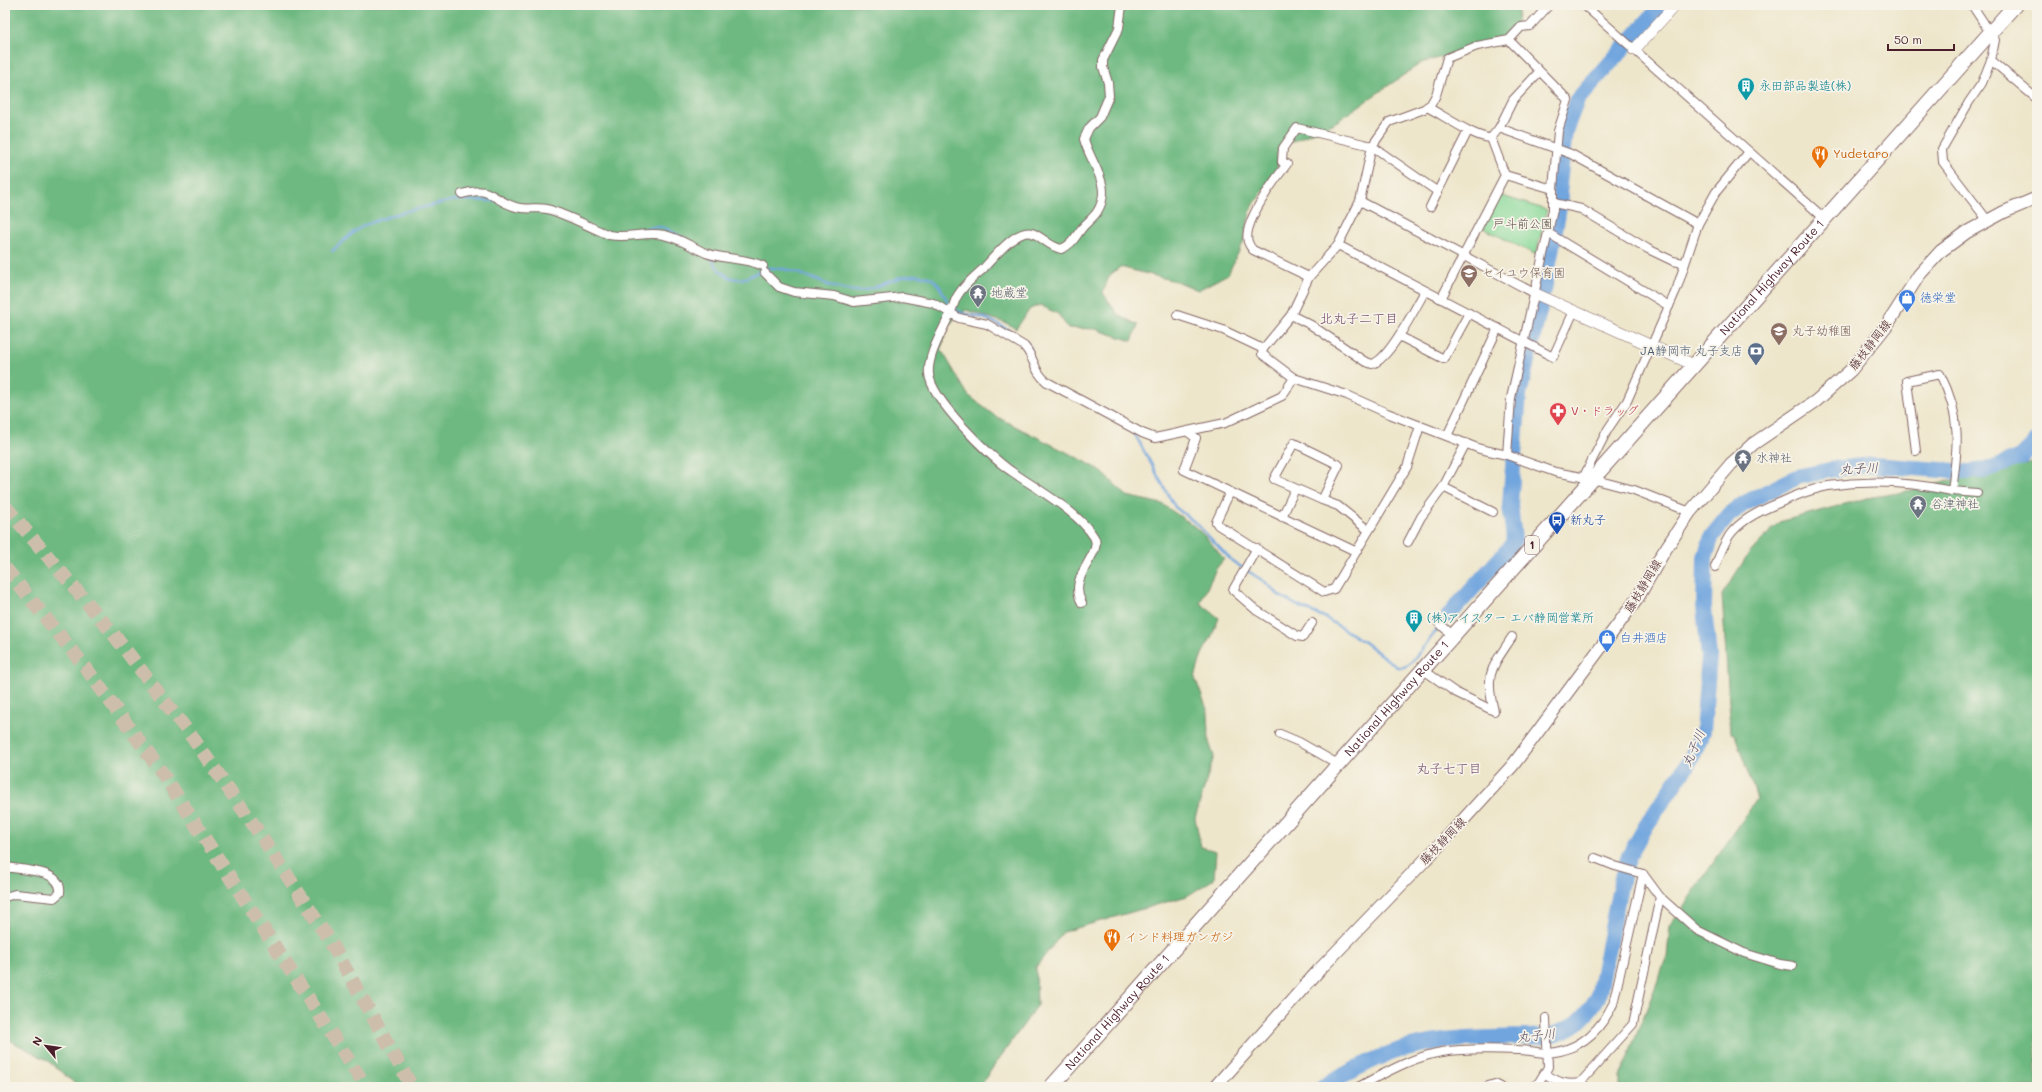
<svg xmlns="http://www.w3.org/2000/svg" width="2042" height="1092" viewBox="0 0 2042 1092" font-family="Mali,'Klee One',sans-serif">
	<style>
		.green { fill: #88d999; stroke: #697c62 }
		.forest { fill: #6eb981; stroke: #5c6c56 }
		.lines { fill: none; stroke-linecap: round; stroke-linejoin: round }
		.stream { stroke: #71a5de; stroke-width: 2.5 }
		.river { stroke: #71a5de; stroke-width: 16 }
		.trunk-tunnel { stroke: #cdbeab; stroke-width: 14; stroke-dasharray: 14 7; stroke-linecap: butt }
		.minor-casing { stroke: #836563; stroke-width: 10 }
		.tertiary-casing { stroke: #836563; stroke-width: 12 }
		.secondary-casing { stroke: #836563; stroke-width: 14 }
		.trunk-casing { stroke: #836563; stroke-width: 16 }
		.minor { stroke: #fff; stroke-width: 8 }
		.tertiary { stroke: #fff; stroke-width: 11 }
		.secondary { stroke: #fff; stroke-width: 12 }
		.trunk { stroke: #fff; stroke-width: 14 }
		.labels { text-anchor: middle; stroke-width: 3.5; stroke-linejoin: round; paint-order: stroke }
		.shield { fill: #f7f3e8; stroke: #7e5f64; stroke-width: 1 }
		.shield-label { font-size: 11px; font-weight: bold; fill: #4a1f2b }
		.culture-label { font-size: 12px; fill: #0d838f; stroke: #f7f3e8; text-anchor: start }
		.food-label { font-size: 12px; fill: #c56008; stroke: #f7f3e8; text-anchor: start }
		.park-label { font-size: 12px; fill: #5a4e46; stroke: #f7f3e8 }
		.education-label { font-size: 12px; fill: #785e54; stroke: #f7f3e8; text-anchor: start }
		.street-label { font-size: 12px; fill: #4a1f2b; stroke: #f7f3e8 }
		.worship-label { font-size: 12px; fill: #5b616d; stroke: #f7f3e8; text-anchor: start }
		.shop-label { font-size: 12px; fill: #366cbe; stroke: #f7f3e8; text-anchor: start }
		.service-label { font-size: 12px; fill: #4e5e75; stroke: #f7f3e8; text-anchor: end }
		.health-label { font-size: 12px; fill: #be3a42; stroke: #f7f3e8; text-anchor: start }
		.transit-label { font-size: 12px; fill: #164399; stroke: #f7f3e8; text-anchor: start }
		.neighbourhood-label { font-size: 13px; fill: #744d6e; stroke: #f7f3e8 }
		.water-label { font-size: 13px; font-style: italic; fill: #584e6a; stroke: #f7f3e8 }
	</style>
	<rect width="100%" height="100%" fill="#f7f3e8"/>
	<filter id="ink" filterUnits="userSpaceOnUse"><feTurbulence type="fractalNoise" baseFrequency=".025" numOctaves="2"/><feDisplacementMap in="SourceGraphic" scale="8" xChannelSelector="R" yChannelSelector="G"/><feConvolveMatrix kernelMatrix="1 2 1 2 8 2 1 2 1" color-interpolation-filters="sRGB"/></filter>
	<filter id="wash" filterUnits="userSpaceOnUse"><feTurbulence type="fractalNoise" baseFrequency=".012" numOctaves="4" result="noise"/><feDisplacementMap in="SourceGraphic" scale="16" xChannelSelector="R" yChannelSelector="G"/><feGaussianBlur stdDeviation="0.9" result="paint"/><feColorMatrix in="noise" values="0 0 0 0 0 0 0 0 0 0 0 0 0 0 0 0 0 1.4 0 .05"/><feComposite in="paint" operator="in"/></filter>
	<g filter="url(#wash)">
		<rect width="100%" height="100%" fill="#eee6cb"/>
		<polygon class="green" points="1499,195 1547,210 1536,255 1483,228"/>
		<g class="forest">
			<path d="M5 5H1519L1516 29 1507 35 1490 43 1421 63 1336 122 1278 148 1277 169 1251 209 1243 243 1228 274 1198 290 1179 282 1120 267 1109 276 1103 293 1118 315 1138 325 1132 341 1095 329 1068 328 1058 314 1040 305 1030 309 1016 329 1006 323 966 310C948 320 947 331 941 349L968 395 995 416 1086 462 1103 473 1127 496 1162 504 1194 526 1206 537 1224 559 1216 569 1200 603 1219 618 1211 638 1202 654 1195 678 1208 712 1209 742 1214 756 1195 818 1201 847 1216 851 1214 879 1187 896 1063 932 1036 967 1037 1006 979 1087H79L47 1060 5 1038Z"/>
			<polygon points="2037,461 2037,1087 1620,1087 1620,1077 1667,957 1670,926 1757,799 1735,735 1731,733 1722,595 1747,556 1779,522 1867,498 1898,493"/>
		</g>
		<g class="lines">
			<g class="stream">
				<path d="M640 231C661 222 667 229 685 239"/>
				<polyline points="332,251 355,231 367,224 399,213 455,200 496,201"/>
				<path d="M711 258C717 267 721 275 732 278 748 283 757 268 772 268 801 268 825 289 854 291 876 292 895 274 918 275 947 277 938 300 958 311 965 316 976 315 984 318 995 322 1027 339 1031 349"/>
				<polyline points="1133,431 1175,507 1197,524 1232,561 1265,582 1280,596 1300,607 1324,617 1364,642 1397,667 1404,667 1410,664 1449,615"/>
			</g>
			<g class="river">
				<polyline points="1544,290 1561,197 1559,184 1565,131 1577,100 1662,5"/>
				<polyline points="1449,615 1511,546 1514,540 1510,504 1519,395 1541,303"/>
				<path d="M1322 1087C1350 1072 1380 1054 1411 1047 1455 1036 1502 1039 1548 1036 1574 1029 1584 1020 1598 997L1622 877 1629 856 1646 826 1691 759 1703 731 1709 657 1704 607 1705 557 1712 536 1729 515 1745 503 1797 477 1834 469 1872 465 1969 472 1986 470 2021 457 2037 441"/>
			</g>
		</g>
	</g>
	<g filter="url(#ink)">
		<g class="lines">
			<g class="trunk-tunnel">
				<polyline points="5,506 111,631 195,741 260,834 330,941 412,1087"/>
				<polyline points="5,568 83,664 163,774 366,1087"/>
			</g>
			<g class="minor-casing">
				<g id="minor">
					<polyline points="1549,5 1530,26 1521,27 1509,40 1477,46 1447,58 1436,95 1431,104 1424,109 1389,122 1372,146 1360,201 1338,245 1309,277 1291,315 1263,349 1262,354 1294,378 1347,395 1387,413 1480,449 1507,455 1555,472 1592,479 1634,490 1690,512"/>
					<polyline points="1584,5 1824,218"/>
					<polyline points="1972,5 1995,40 1991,60 1982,83 1969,102 1942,149 1943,162 1988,221"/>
					<polyline points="1991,60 2037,99"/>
					<path d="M1427 107C1443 115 1475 138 1491 138L1499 128 1513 100 1539 72"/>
					<polyline points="1499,128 1571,154 1698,224"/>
					<polyline points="1505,175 1553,189"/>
					<path d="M462 194C492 185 491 200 516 207 526 210 537 207 547 209 568 215 589 227 609 235 628 239 646 231 664 235 679 238 692 247 706 253 724 260 745 257 763 266"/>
					<polyline points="1360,201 1536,294"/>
					<polyline points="1554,203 1581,209 1648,249 1673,261 1684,263"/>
					<polyline points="1430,207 1468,131"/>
					<polyline points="1548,233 1669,306"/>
					<polyline points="1338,245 1553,357 1574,311"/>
					<path d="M765 273 779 287 794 292 834 296 854 302 902 297 933 303 959 318 987 324 1024 346C1035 358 1033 371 1047 382L1142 433 1155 438 1225 423 1282 396 1294 378"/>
					<path d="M1309 277 1253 250C1251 248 1249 245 1248 242 1242 223 1276 178 1287 164L1282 162 1283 148 1297 128 1372 146 1438 192"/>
					<polyline points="1441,299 1505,175 1491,138"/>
					<polyline points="1177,315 1223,330 1263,349"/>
					<path d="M1291 315 1311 325 1364 361 1372 364C1389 360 1416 307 1425 291"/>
					<polyline points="1399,336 1444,359 1469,313"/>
					<polyline points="1188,432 1196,438 1195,441 1184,470 1355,551"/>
					<polyline points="1447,436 1498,328"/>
					<polygon points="1294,443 1339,465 1322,500 1274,479"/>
					<path d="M1916 451 1907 381 1940 374C1962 417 1958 445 1952 491L1977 493"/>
					<polyline points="1507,455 1511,398 1553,210 1553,189 1558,131 1568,100 1509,40"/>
					<polyline points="1583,478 1608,429 1627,401 1677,288 1698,224 1716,192 1748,153"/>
					<polyline points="1443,487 1493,512"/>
					<polyline points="1230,492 1216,522 1218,525 1324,592 1334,589 1407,467 1420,426"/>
					<polyline points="1322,500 1338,506 1368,530"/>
					<polyline points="1282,517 1295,489"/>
					<polyline points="1408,542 1421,517 1442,489 1466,443"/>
					<polyline points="1257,548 1233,590 1256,610 1297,636 1303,637 1312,623"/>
					<path d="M1715 567C1719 556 1723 546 1729 536 1740 520 1761 510 1779 503 1794 496 1811 489 1828 486 1869 480 1911 482 1952 491"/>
					<path d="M1082 603C1066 576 1104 554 1094 537 1079 512 1035 488 1011 471 990 457 931 399 929 374 927 356 943 330 950 314 953 308 954 301 958 295 964 285 974 277 983 269 993 258 1017 228 1032 233 1043 237 1048 246 1061 249 1072 245 1075 237 1082 228 1087 222 1093 218 1097 212 1114 186 1090 163 1084 139L1089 128 1100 117 1109 96 1108 83 1103 67V60L1119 28 1122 5"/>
					<polyline points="1437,621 1452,635"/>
					<path d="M1422 669 1455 692 1494 711C1484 673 1492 668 1512 637"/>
					<polyline points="1280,734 1299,742 1338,764"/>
					<polyline points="1595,858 1615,866 1643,874 1660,897 1697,930 1744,953 1780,964 1793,966"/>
					<path d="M5 867C21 870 63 869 60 893L54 898 15 894 5 897"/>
					<path d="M1545 1074C1557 1081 1566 1086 1580 1083L1633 1024 1660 897"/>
					<path d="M1358 1087C1385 1073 1412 1057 1442 1052 1465 1048 1495 1049 1518 1050 1528 1050 1539 1053 1549 1053 1580 1050 1600 1031 1613 1004L1643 874"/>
					<polyline points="1485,1087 1495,1084 1501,1087"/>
					<polyline points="1533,1087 1539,1082 1548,1067 1546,1018"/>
				</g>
			</g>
			<g class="tertiary-casing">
				<g id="tertiary">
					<polyline points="1634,50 1675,5"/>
					<polyline points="1536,294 1694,365"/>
				</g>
			</g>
			<g class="secondary-casing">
				<polyline id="secondary" points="1215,1087 1320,969 1454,830 1513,765 1637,599 1663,553 1690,512 1731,464 1753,444 1816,401 1851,370 1887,325 1919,275 1941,251 1967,232 2004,212 2037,198"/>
			</g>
			<g class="trunk-casing">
				<g id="trunk">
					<path id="s1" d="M1051 1087 2015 5"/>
				</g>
			</g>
			<use href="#minor" class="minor"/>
			<use href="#tertiary" class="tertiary"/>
			<use href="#secondary" class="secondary"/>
			<use href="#trunk" class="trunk"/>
		</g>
	</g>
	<defs>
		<g id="building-pin" transform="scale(0.9)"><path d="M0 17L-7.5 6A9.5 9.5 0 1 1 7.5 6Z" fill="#0f9aa8" stroke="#f7f3e8"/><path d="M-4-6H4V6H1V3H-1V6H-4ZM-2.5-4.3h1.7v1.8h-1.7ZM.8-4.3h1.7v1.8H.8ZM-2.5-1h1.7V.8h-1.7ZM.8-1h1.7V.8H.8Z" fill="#fff"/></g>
		<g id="restaurant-pin" transform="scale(0.9)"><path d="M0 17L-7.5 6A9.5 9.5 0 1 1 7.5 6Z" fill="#e8710a" stroke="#f7f3e8"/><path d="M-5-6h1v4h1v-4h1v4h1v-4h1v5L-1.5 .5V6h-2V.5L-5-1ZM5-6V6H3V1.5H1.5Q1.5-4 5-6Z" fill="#fff"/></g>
		<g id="school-pin" transform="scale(0.9)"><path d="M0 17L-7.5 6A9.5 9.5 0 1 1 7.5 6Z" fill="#8d6e63" stroke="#f7f3e8"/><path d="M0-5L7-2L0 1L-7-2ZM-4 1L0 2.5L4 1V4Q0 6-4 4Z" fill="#fff"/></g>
		<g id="temple-pin" transform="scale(0.9)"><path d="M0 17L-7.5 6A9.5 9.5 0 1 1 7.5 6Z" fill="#6b7280" stroke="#f7f3e8"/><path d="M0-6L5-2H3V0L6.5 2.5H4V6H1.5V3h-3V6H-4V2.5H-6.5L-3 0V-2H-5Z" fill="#fff"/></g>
		<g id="shop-pin" transform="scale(0.9)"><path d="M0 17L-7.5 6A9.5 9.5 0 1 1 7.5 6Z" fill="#3f7fe0" stroke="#f7f3e8"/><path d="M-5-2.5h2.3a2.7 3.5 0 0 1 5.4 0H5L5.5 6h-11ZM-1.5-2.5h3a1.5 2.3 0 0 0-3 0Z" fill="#fff"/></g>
		<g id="bank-pin" transform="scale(0.9)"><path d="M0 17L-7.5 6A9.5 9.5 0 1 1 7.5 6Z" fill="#5c6f8a" stroke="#f7f3e8"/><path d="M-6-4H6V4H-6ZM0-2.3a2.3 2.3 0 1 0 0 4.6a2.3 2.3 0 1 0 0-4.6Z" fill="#fff"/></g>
		<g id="pharmacy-pin" transform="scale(0.9)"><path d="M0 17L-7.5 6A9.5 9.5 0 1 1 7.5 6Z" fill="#e0444e" stroke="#f7f3e8"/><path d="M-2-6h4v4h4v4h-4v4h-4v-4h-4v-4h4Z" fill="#fff"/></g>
		<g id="bus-pin" transform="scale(0.9)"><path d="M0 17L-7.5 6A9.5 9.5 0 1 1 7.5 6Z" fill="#1a4fb4" stroke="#f7f3e8"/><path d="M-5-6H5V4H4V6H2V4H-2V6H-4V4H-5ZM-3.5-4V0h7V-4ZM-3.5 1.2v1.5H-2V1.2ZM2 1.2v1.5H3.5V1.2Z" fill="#fff"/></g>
	</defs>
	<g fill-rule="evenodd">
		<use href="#building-pin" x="1746" y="86"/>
		<use href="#restaurant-pin" x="1820" y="154"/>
		<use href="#school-pin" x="1469" y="273"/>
		<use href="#temple-pin" x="978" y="293"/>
		<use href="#shop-pin" x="1907" y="298"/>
		<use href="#school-pin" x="1779" y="331"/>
		<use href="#bank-pin" x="1756" y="351"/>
		<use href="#pharmacy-pin" x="1558" y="411"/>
		<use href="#temple-pin" x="1743" y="458"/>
		<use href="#temple-pin" x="1918" y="504"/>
		<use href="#bus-pin" x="1557" y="520"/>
		<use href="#building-pin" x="1414" y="618"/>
		<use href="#shop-pin" x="1607" y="638"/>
		<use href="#restaurant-pin" x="1112" y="937"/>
	</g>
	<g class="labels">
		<rect class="shield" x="1525" y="536" width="14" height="18" rx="3"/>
		<g class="shield-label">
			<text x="1532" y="549">1</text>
		</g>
		<g class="culture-label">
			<text x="1759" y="90">永田部品製造(株)</text>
			<text x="1427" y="622">(株)アイスター エバ静岡営業所</text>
		</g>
		<g class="food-label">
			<text x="1833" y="158">Yudetaro</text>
			<text x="1125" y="941">インド料理ガンガジ</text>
		</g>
		<g class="park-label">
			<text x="1523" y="228">戸斗前公園</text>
		</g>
		<g class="education-label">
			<text x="1482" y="277">セイユウ保育園</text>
			<text x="1792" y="335">丸子幼稚園</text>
		</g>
		<g class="street-label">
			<text dy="4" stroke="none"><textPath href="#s1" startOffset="1084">National Highway Route 1</textPath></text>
			<text transform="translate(1870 345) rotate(-52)" y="4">藤枝静岡線</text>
			<text transform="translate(1643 586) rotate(-59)" y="4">藤枝静岡線</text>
			<text dy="4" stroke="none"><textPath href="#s1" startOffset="520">National Highway Route 1</textPath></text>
			<text transform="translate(1443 841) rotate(-46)" y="4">藤枝静岡線</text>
			<text dy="4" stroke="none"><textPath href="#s1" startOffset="100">National Highway Route 1</textPath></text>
		</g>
		<g class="worship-label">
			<text x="991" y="297">地蔵堂</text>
			<text x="1756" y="462">水神社</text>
			<text x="1931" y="508">谷津神社</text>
		</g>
		<g class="shop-label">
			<text x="1920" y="302">徳栄堂</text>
			<text x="1620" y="642">白井酒店</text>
		</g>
		<g class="service-label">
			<text x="1743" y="355">JA静岡市 丸子支店</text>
		</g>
		<g class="health-label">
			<text x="1571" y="415">V・ドラッグ</text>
		</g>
		<g class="transit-label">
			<text x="1570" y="524">新丸子</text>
		</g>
		<g class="neighbourhood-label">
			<text x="1359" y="323">北丸子二丁目</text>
			<text x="1449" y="773">丸子七丁目</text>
		</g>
		<g class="water-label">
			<text transform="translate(1859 468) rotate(-3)" y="5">丸子川</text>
			<text transform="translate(1693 748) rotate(-67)" y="5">丸子川</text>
			<text transform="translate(1536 1035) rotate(-6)" y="5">丸子川</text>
		</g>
	</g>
	<rect width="2042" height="1092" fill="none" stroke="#f7f3e8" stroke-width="20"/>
	<g transform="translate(46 1046) rotate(299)" stroke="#f7f3e8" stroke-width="3" paint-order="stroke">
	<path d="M0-3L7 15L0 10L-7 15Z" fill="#4a1f2b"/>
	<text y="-6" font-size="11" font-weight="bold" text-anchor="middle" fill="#4a1f2b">N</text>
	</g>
	<path d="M1888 44v6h66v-6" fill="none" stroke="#4a1f2b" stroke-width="2"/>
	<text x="1894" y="44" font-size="12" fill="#4a1f2b" stroke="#f7f3e8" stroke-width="3" paint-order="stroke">50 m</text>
</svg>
